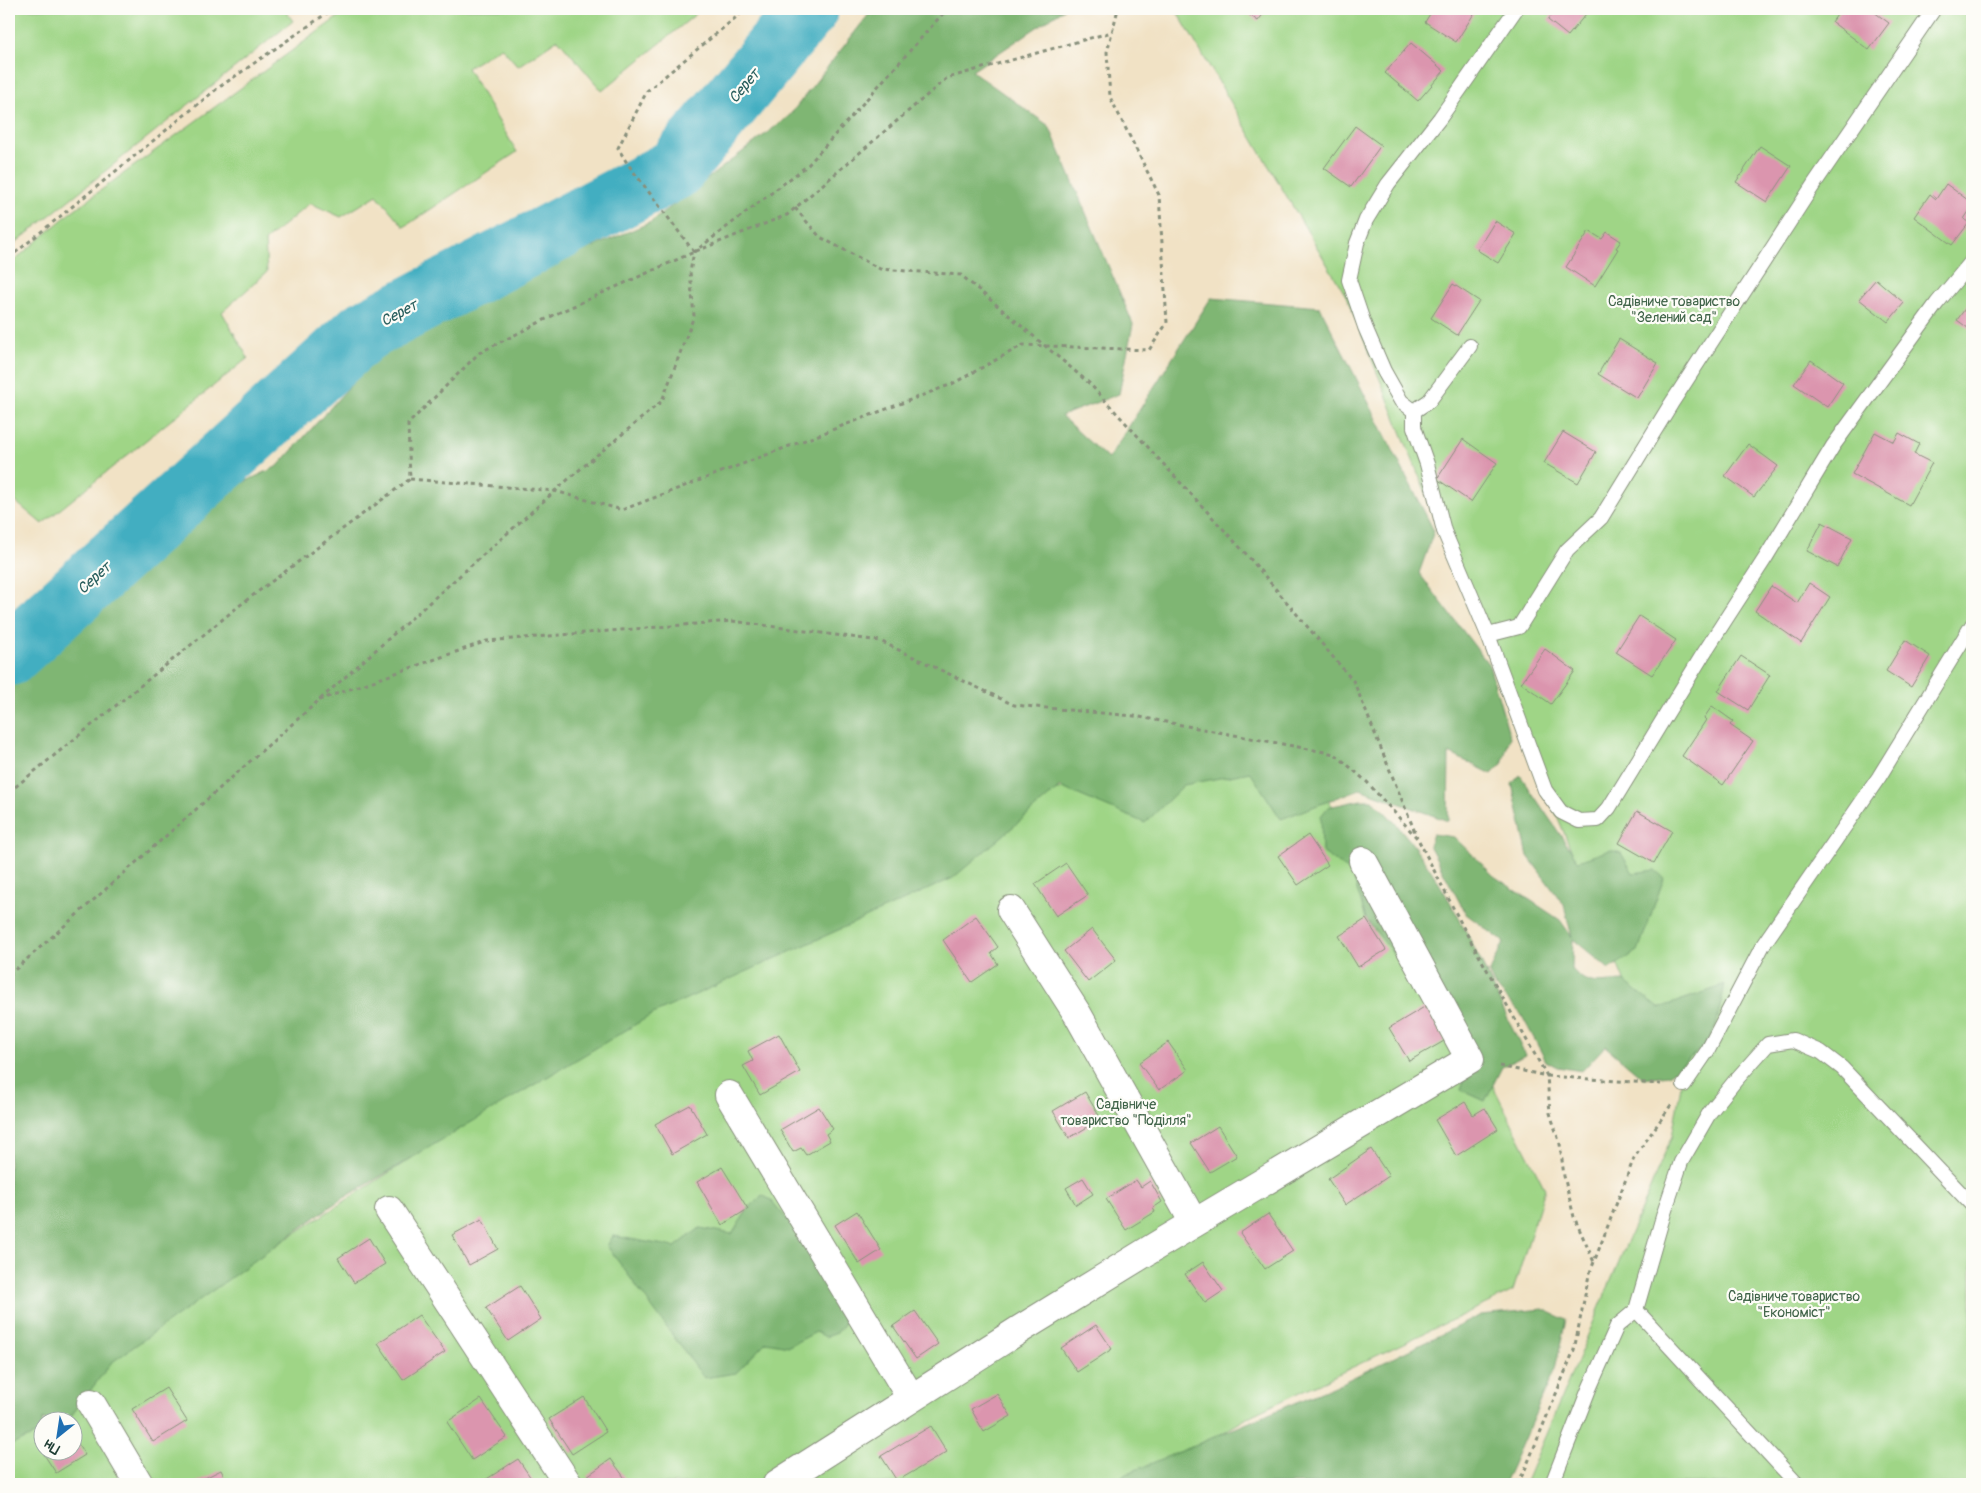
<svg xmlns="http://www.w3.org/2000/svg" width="1981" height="1493" viewBox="0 0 1981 1493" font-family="Pangolin,sans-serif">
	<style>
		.green { fill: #9fd586; stroke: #5f895d; fill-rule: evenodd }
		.forest { fill: #7fb673; stroke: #4f7a54 }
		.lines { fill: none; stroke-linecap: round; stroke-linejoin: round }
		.river { stroke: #43aec1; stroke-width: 62 }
		.building { fill: #db95ae }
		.service-casing { stroke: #88907c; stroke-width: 16 }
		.minor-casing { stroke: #88907c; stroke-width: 30 }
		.path { stroke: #88907c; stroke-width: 3; stroke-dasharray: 4 4; stroke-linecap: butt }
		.service { stroke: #fff; stroke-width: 14 }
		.minor { stroke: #fff; stroke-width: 28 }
		.labels { text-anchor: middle; stroke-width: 4.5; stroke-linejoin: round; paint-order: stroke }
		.park-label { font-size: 14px; fill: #3f6348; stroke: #fdfcf7 }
		.water-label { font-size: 15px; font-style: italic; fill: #2a5f5e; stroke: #fdfcf7 }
	</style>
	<rect width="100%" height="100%" fill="#fdfcf7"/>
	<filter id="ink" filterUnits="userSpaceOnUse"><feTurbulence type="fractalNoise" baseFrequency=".02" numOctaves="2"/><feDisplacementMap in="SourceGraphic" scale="10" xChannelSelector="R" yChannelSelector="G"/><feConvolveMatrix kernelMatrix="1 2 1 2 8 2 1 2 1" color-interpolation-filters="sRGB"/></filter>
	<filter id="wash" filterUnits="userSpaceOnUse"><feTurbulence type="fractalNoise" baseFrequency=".0096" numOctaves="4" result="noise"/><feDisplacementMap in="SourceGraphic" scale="20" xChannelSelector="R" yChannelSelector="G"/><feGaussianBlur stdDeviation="1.12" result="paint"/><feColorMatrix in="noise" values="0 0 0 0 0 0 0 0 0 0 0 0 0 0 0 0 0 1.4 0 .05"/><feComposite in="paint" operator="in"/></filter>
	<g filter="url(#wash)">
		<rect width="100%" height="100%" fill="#f1e2c5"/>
		<g class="green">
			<polygon points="9,9 284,9 293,21 9,248"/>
			<polygon points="349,9 702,9 602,91 558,39 518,66 501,47 467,68 517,152 404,227 377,195 341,217 310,203 265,241 267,272 222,312 248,358 42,524 9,496 9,265 71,212"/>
			<polygon points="1177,9 1972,9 1972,1484 1525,1484 1672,1136 1682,1080 1647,1037 1346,296 1176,10"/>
			<path d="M1207 750 1300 772 1372 846 1545 1189 1513 1291 1252 1415 1139 1484H9V1422L103 1357 635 1014 1002 805ZM42 1420H72V1450H42Z"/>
		</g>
		<g class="forest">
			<polygon points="873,9 1064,9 972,71 1049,126 1133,324 1119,394 1061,416 1108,459 1211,298 1320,307 1434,531 1419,573 1489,665 1510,737 1502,764 1492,774 1449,753 1448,821 1360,789 1281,819 1250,772 1184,785 1145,823 1060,787 953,878 653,1014 334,1204 111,1363 68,1420 42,1420 42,1432 9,1446 9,686 177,514 278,466 401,329 651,222 789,116"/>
			<path d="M1520 775 1578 861 1610 850 1621 853 1633 873 1655 870 1664 878 1638 951 1609 969 1573 939 1572 969C1588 988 1601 982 1624 981L1659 1008 1725 985 1716 1026 1704 1046 1669 1075 1643 1078 1605 1046 1582 1071 1557 1067 1546 1061 1521 1014 1494 985 1489 973 1504 942 1466 914 1429 845 1433 834 1454 837 1494 876 1560 920 1572 937 1564 905 1528 856 1512 784Z"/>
			<path d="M1361 800H1372C1442 861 1484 971 1525 1055L1502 1067 1485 1101 1461 1090 1470 1059 1451 1026 1366 919 1352 873 1322 852 1321 816 1328 807Z"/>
			<polygon points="762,1195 771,1200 803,1239 841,1302 844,1324 837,1333 826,1337 816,1332 789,1346 766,1342 736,1373 704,1378 607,1246 613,1236 675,1247 700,1228 732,1234 748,1209"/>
			<polygon points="1543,1309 1566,1320 1555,1369 1504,1484 1112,1484 1126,1474 1333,1387 1481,1315"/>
		</g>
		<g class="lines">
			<polyline class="river" points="9,655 363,332 675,169 808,9"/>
		</g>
		<g id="blocks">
			<g class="building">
				<polygon points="1241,9 1267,9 1258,21"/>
				<polygon points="1433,9 1477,9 1456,42 1425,22"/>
				<polygon points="1546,9 1590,9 1568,36 1548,20 1552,14"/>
				<polygon points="1841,9 1870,9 1889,23 1869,50 1832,22"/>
				<polygon points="1411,43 1444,71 1418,101 1385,73"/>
				<polygon points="1355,126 1381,145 1351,187 1324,168"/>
				<polygon points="1760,146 1791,166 1767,202 1736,182"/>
				<polygon points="1946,184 1972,203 1972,207 1964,219 1969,223 1952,245 1914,217 1930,194 1936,199"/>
				<polygon points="1495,221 1516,234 1498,263 1477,250"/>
				<polygon points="1589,231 1602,239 1607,232 1621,241 1616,248 1618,249 1595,286 1566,267"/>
				<polygon points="1876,279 1904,303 1888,322 1859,299"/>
				<polygon points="1453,284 1479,301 1457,335 1431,318"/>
				<polygon points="1972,299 1972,331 1957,320"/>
				<polygon points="1619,339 1658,363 1637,398 1598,374"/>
				<polygon points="1811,360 1843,383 1827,407 1794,384"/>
				<polygon points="1563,432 1596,452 1578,483 1544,463"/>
				<polygon points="1875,432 1894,442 1899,433 1919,444 1914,454 1932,463 1909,505 1852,474"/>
				<polygon points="1463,439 1497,463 1471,502 1437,479"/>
				<polygon points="1748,444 1778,466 1754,497 1725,476"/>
				<polygon points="1822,522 1852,538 1837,567 1807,551"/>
				<polygon points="1809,583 1830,597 1801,643 1755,611 1771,586 1797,603"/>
				<polygon points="1639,616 1676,640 1652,675 1616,652"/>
				<polygon points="1905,640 1930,656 1911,687 1886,671"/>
				<polygon points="1545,649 1575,671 1551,704 1521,683"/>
				<polygon points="1741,656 1770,675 1748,710 1718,691"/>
				<polygon points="1712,706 1733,721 1730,725 1753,741 1723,785 1682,756 1706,720 1704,718"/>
				<polygon points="1637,811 1672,831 1654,863 1619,843"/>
				<polygon points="1308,835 1328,865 1298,885 1278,856"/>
				<polygon points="1066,863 1088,895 1056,916 1035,884"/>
				<polygon points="976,916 998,947 991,953 998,964 972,982 943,940"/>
				<polygon points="1366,919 1386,950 1358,967 1339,936"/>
				<polygon points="1092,929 1116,960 1088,982 1064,951"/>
				<polygon points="1426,1006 1446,1040 1409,1061 1389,1028"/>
				<polygon points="779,1034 800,1072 760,1095 743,1066 753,1061 748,1051"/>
				<polygon points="1168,1042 1188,1070 1159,1090 1139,1063"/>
				<polygon points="1085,1092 1101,1119 1069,1138 1053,1111"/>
				<polygon points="1465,1102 1473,1115 1485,1108 1498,1129 1456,1156 1435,1120"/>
				<polygon points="690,1105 707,1134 672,1154 655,1124"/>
				<polygon points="819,1107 833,1129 826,1134 830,1141 806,1155 801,1148 793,1152 780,1130"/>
				<polygon points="1218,1126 1237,1156 1210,1172 1191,1143"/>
				<polygon points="1371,1149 1389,1176 1345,1205 1328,1179"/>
				<polygon points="722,1167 748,1209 722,1225 697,1182"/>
				<polygon points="1083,1178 1093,1194 1076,1205 1066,1188"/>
				<polygon points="1136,1180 1141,1187 1150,1181 1162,1202 1153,1208 1155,1212 1126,1230 1106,1199"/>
				<polygon points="857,1211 881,1250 859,1264 835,1225"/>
				<polygon points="1268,1214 1293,1251 1265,1269 1240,1233"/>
				<polygon points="482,1219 498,1249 469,1265 452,1235"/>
				<polygon points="369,1238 385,1264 354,1283 338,1258"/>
				<polygon points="1203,1262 1223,1291 1205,1303 1185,1274"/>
				<polygon points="520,1286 541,1319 508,1341 486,1308"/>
				<polygon points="915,1311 938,1344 916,1359 893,1326"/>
				<polygon points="419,1315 445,1352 403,1380 378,1343"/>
				<polygon points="1096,1325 1112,1349 1077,1372 1061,1348"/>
				<polygon points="166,1388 187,1421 153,1442 132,1409"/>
				<polygon points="997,1394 1011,1416 984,1432 971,1409"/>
				<polygon points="584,1397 606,1432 572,1454 549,1419"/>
				<polygon points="481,1399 507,1437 472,1460 447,1422"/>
				<polygon points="931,1426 947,1452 897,1481 881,1456"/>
				<polygon points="72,1434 85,1455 56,1473 36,1442 42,1438 42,1450 72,1450"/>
				<polygon points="518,1459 535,1484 483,1484 482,1482"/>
				<polygon points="611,1459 629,1484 593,1484 587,1476"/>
				<polygon points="221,1470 228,1484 193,1484"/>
			</g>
		</g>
	</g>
	<g filter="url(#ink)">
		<use href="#blocks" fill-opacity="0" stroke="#88907c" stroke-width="1"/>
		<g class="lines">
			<g class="service-casing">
				<g id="service">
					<polyline points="1414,411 1414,427 1427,464 1444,531 1488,635 1545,790 1561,812 1579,821 1598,820 1609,808 1702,656 1766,557 1833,446 1937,303 1972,261"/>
					<polyline points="1414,411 1401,401 1384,371 1365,327 1349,280 1357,243 1366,220 1388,184 1440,118 1516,9"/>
					<polyline points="1414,411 1429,401 1470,346"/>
					<polyline points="1488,635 1519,627 1567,550 1601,518 1671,404 1814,184 1934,9"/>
					<polyline points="1684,1085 1708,1050 1763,945 1879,777 1972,625"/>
					<polyline points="1636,1310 1797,1484"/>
					<polyline points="1552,1484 1589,1389 1617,1326 1636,1310 1664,1213 1681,1162 1710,1112 1735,1081 1768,1044 1793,1040 1821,1052 1842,1068 1972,1205"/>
				</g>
			</g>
			<g class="minor-casing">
				<g id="minor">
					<polyline points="1011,910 1078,1015 1194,1223"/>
					<polyline points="729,1095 911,1398"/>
					<polyline points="389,1210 568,1484"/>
					<polyline points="91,1403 139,1484"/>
					<polyline points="777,1484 1019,1330 1156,1246 1470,1059 1363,861"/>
				</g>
			</g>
			<g class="path">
				<polyline points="795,208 820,237 880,269 961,275 1089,383 1247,555 1354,682 1417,837"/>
				<polyline points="694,252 627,163 618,148 647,91 746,9"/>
				<polyline points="9,258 218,88 333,9"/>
				<polyline points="410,479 555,491 622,510 952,384 1023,345 1149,350 1167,323 1159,195 1110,97 1107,52 1118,9"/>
				<polyline points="319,700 487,641 732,621 880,641 1014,705 1134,716 1335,754 1367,782 1418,839 1464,929 1547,1076 1550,1113 1560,1144 1564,1176 1574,1217 1594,1262"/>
				<polyline points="9,792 244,602 410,479 408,424 479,353 560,312 694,252 787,215 947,78 1112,32"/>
				<polyline points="9,975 572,476 662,401 694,316 690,272 694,252 808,165 947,9"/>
				<polyline points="1499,1066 1547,1076 1661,1084"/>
				<polyline points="1517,1484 1524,1472 1574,1350 1589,1275 1634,1158 1671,1105"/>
			</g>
			<use href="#service" class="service"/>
			<use href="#minor" class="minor"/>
		</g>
	</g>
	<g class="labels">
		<g class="park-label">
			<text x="1674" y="306">Садівниче товариство<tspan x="1674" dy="16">"Зелений сад"</tspan></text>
			<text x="1126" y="1109">Садівниче<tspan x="1126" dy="16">товариство "Поділля"</tspan></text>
			<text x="1794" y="1301">Садівниче товариство<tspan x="1794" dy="16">"Економіст"</tspan></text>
		</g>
		<g class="water-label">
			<text transform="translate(744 86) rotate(-50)" y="5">Серет</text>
			<text transform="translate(399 313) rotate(-28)" y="5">Серет</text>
			<text transform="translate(94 578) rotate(-42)" y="5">Серет</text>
		</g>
	</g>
	<rect width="1981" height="1493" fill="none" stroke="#fdfcf7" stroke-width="30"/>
	<g transform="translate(58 1436) rotate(210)"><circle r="24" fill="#fdfcf7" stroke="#a4b0a9"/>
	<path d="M0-4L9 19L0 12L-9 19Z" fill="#1f6fb2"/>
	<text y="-8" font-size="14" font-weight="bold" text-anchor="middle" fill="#1f3d34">Пн</text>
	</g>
</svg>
